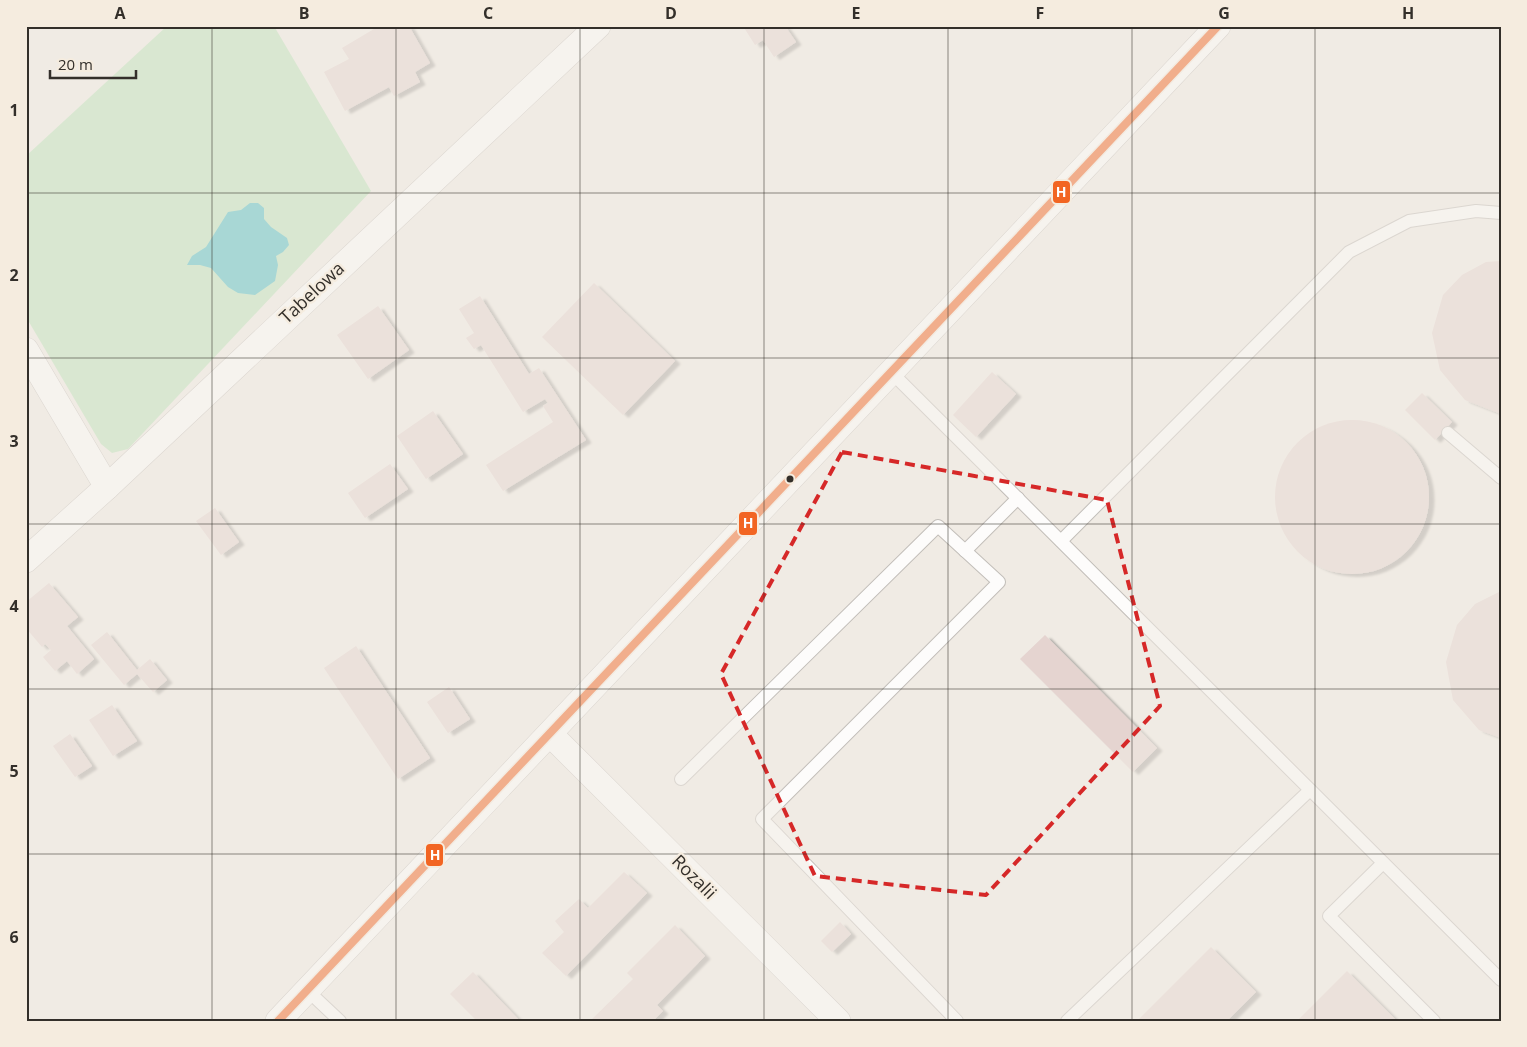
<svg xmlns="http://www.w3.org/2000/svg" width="1527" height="1047" viewBox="0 0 1527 1047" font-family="'Open Sans',sans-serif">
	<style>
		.green { fill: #bde2bb }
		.water { fill: #50bfc4 }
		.building { fill: #e5d4d0; filter: url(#shadow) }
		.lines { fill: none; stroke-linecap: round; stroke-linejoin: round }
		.lane-casing { stroke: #c2beb9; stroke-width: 14 }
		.street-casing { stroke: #c2beb9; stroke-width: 26 }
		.lane { stroke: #fdfcfb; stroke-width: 12 }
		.street { stroke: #fdfcfb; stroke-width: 25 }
		.bus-1-casing { stroke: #f5ecdf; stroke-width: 11 }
		.bus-1 { stroke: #f26522; stroke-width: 8 }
		.marked { fill: none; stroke: #d62828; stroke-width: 4; stroke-dasharray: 10 6; stroke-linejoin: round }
		.grid { fill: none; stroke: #332f2a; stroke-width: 1; stroke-opacity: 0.55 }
		.bus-dot { fill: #332f2a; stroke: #f5ecdf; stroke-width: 2 }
		.labels { text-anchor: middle; stroke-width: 4.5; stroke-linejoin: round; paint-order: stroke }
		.street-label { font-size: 18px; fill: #332f2a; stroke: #f5ecdf }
		.line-badge { stroke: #f5ecdf; stroke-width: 2 }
		.badge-label { font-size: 14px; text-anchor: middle; font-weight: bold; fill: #fff }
		.neatline { fill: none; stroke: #332f2a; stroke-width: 2 }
		.grid-label { font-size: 16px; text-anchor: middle; font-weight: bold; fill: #332f2a }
	</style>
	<defs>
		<filter id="shadow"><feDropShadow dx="5.5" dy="3" stdDeviation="1" flood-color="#0004"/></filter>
	</defs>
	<rect width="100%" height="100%" fill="#f0ebe4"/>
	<polygon class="green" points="167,26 274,26 371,191 128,449 112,453 101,444 26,317 26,156"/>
	<polygon class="water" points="250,203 258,203 264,208 264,219 271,227 287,238 289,245 283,252 276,256 278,265 275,281 255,295 238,293 228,287 211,268 200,265 187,265 192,256 206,247 228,212 241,210"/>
	<g class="building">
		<polygon points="379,26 409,26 430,63 415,72 420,82 394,96 389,87 345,111 324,72 349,59 342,48"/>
		<polygon points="743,26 785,26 796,42 774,57 763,40 755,45"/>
		<polygon points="1501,261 1501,414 1465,400 1440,370 1432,333 1443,295 1462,275 1486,262"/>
		<polygon points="594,283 675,361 623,415 542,337"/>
		<polygon points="480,296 529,374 539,368 586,440 503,491 486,465 553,422 543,406 548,403 545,399 523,412 481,345 474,349 466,338 474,333 459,309"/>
		<polygon points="378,306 409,350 368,379 337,335"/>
		<polygon points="992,372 1016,394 976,437 953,415"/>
		<polygon points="1422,393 1452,422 1435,440 1405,410"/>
		<polygon points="433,411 463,454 426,479 397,436"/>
		<circle cx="1352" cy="497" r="77"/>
		<polygon points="390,464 408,489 365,518 348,493"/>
		<polygon points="215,508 239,542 221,555 196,521"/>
		<polygon points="49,583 78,617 67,626 94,659 77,674 67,661 55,671 43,657 51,650 45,644 42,647 26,628 26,602"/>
		<polygon points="1501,591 1501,738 1479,730 1453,700 1446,662 1457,625 1475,604"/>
		<polygon points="107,632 137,670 150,659 167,680 153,692 137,674 124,685 91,645"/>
		<polygon points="1045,635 1157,748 1133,772 1020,659"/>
		<polygon points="356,646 430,758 398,779 324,668"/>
		<polygon points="449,687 470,719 448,733 427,702"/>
		<polygon points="112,705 137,741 113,756 89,720"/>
		<polygon points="70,734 92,766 75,777 53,746"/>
		<polygon points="624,872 647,893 566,976 542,953 564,932 555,921 579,899 588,908"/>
		<polygon points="840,922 851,934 832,952 821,941"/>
		<polygon points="675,925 705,956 657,1005 663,1011 653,1021 590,1021 633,979 627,973"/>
		<polygon points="1211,947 1256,992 1227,1021 1137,1021"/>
		<polygon points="1347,971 1397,1021 1297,1021"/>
		<polygon points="473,972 520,1021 477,1021 450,994"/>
	</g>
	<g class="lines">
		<g class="lane-casing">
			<g id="lane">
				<polyline points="891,372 1501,980"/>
				<polyline points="1448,433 1501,478"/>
				<polyline points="1061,541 1349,252 1409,221 1476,211 1501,213"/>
				<polyline points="965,551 1018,498"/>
				<polyline points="681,779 938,526 999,582 762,819 957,1021"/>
				<polyline points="1383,863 1329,916 1434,1021"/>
				<polyline points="307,990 340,1021"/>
				<polyline points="1067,1021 1310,790"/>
			</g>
		</g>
		<g class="street-casing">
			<g id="street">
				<polyline points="26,350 107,487"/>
				<polyline points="26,560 107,487 598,26"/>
				<polyline points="550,734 838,1021"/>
				<polyline points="278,1021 1218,26"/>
			</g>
		</g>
		<use href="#lane" class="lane"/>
		<use href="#street" class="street"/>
		<g class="bus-1-casing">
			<polyline id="bus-1" points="278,1021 1218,26"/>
		</g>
		<use href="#bus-1" class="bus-1"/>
	</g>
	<path d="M0 0H1527V1047H0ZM842 452 1107 500 1160 706 986 895 815 876 721 674Z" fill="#f0ebe4" fill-opacity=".55" fill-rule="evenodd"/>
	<path class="marked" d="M842 452 1107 500 1160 706 986 895 815 876 721 674Z"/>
	<path class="grid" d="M212 26V1021M396 26V1021M580 26V1021M764 26V1021M948 26V1021M1132 26V1021M1315 26V1021M26 193H1501M26 358H1501M26 524H1501M26 689H1501M26 854H1501"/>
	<circle class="bus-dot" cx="790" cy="479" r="4.5"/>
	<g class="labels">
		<g class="street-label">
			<text transform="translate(312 293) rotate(-43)" y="6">Tabelowa</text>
			<text transform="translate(694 877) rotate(45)" y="6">Rozalii</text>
		</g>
	</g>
	<g class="line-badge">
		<rect x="1052" y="180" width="19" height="24" rx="5" fill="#f26522"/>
		<rect x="738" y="511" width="20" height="25" rx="5" fill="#f26522"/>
		<rect x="425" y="843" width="19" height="24" rx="5" fill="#f26522"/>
	</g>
	<g class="badge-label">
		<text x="1061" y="197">H</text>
		<text x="748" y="528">H</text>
		<text x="435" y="860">H</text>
	</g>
	<rect width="1527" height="1047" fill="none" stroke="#f5ecdf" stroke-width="55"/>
	<path d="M50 70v8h86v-8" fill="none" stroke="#332f2a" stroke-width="2.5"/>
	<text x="58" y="70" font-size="15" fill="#332f2a" stroke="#f5ecdf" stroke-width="4" paint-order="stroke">20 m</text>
	<rect x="28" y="28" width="1472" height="992" class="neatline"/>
	<g class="grid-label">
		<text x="120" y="19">A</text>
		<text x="304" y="19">B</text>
		<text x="488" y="19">C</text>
		<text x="671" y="19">D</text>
		<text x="856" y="19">E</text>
		<text x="1040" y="19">F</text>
		<text x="1224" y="19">G</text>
		<text x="1408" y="19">H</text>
		<text x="14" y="116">1</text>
		<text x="14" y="281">2</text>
		<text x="14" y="447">3</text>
		<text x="14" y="612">4</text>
		<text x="14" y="777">5</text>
		<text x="14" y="943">6</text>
	</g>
</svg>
